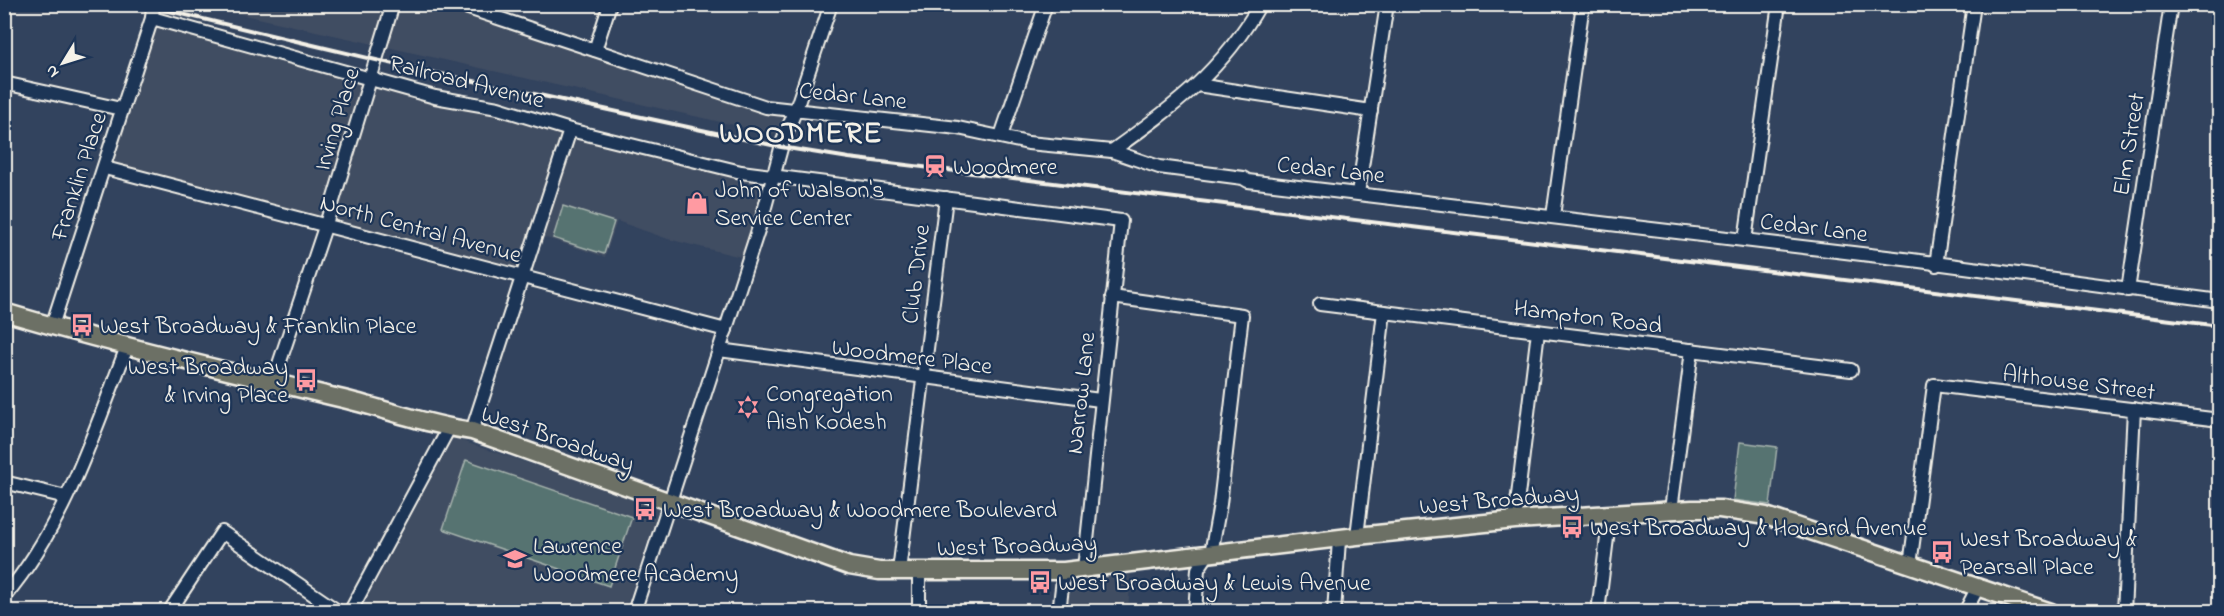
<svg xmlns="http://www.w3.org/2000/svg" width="2224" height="616" viewBox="0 0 2224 616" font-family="'Indie Flower',sans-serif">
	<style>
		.built { fill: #414d62 }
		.green { fill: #567371; stroke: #a5b2ac; stroke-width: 1.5 }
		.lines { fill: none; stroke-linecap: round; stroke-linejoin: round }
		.minor-casing { stroke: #f4f1e8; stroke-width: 16 }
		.major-casing { stroke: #f4f1e8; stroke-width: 21 }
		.minor { stroke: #1d3557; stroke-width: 12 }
		.major { stroke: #6c7065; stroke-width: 16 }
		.rail { stroke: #f4f1e8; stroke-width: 4 }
		.labels { text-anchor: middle; stroke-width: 4.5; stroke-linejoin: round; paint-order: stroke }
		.street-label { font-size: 24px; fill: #f4f1e8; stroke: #1d3557 }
		.poi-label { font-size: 24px; fill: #f4f1e8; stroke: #1d3557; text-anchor: start }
		.district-label { font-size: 30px; font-weight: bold; letter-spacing: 1.5px; fill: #f4f1e8; stroke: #1d3557 }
	</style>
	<rect width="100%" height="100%" fill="#32435e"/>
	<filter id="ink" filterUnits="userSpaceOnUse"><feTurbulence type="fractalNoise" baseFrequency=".0167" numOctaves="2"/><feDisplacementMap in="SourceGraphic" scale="12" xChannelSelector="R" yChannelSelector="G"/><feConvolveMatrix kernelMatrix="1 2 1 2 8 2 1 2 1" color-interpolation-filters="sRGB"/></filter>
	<g filter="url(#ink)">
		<g class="built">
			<polygon points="200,5 451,5 794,111 783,136"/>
			<polygon points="152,18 498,108 777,172 749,259 668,239 617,221 605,257 537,235 524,282 105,168"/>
			<polygon points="453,438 659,507 625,611 360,612"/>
			<polygon points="1131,570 1128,611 1062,612 1063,574"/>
		</g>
		<g class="green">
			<polygon points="563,206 614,222 604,254 553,238"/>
			<polygon points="1740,442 1777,447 1770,505 1733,500"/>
			<polygon points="466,460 632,517 609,586 443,529"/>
		</g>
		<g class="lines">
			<g class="minor-casing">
				<g id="minor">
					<polyline points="456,4 766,107 958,128 1028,143 1112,151 1159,167 1243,178 1248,181 1912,260 2220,301"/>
					<polyline points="152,18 435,97 498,108 570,130 741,172 1121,221 1084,569"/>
					<polyline points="595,50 610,4"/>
					<polyline points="4,83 121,109"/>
					<polyline points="1197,85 1371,111"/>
					<polyline points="1001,136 1046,4"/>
					<path d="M1112 151C1172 108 1223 71 1260 4"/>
					<polyline points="105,168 726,330"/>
					<polyline points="1358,193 1387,4"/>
					<polyline points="1553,216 1583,4"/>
					<polyline points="1745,240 1779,4"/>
					<polyline points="1936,265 1974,4"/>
					<polyline points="2128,290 2171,4"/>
					<polyline points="1112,297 1242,315 1220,504 1212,548 1198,569 1195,612"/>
					<polyline points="1320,304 1851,370"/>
					<polyline points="52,326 152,18 153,4"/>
					<polyline points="719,350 1100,400"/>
					<polyline points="273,382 326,224 393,4"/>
					<polyline points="472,431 570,130"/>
					<polyline points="4,482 66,497"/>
					<polyline points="1671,510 1692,350"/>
					<polyline points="1515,520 1538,331"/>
					<polyline points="1357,536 1384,312"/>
					<polyline points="1910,565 1934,385 2220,420"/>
					<polyline points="899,571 946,198"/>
					<path d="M4 597C65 525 93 434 127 347"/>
					<polyline points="169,612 222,532 339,612"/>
					<polyline points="350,612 449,428"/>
					<polyline points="634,612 762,218 783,141 796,109 831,4"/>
					<polyline points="919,612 919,572"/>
					<polyline points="1059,612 1064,571"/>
					<polyline points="1334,612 1339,540"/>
					<polyline points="1598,612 1610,513"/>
					<polyline points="1965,612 1978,587"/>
					<polyline points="2124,612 2134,409"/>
				</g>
			</g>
			<g class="major-casing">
				<path id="major" d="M4 312C115 345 227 371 339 398 383 408 427 425 472 431L849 566 879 571H1064L1357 536 1515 520 1692 509H1720L1766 516 2051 612"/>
			</g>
			<use href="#minor" class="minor"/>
			<use href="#major" class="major"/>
			<polyline class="rail" points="140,4 376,60 781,147 849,158 2220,326"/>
		</g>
	</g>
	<defs>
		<g id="station-bare" transform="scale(1.8)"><path d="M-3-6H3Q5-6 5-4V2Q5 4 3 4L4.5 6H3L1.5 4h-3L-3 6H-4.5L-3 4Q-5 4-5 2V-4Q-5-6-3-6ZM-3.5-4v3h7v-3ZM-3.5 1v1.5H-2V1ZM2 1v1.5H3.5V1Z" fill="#ff9aa2" stroke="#1d3557" stroke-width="2.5" paint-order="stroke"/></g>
		<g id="shop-bare" transform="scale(1.8)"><path d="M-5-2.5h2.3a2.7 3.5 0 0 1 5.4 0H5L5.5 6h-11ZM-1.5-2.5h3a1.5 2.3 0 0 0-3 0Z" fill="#ff9aa2" stroke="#1d3557" stroke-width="2.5" paint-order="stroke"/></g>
		<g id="bus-bare" transform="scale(1.8)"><path d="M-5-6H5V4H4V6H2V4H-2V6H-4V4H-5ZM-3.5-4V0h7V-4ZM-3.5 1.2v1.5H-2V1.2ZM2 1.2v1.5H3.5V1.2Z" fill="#ff9aa2" stroke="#1d3557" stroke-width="2.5" paint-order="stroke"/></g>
		<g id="synagogue-bare" transform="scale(1.8)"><path d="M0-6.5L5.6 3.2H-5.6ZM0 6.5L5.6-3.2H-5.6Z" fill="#ff9aa2" stroke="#1d3557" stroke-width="2.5" paint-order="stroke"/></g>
		<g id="school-bare" transform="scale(1.8)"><path d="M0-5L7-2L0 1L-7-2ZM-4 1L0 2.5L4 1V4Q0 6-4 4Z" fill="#ff9aa2" stroke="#1d3557" stroke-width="2.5" paint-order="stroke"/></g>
	</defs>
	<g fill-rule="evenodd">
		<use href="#station-bare" x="935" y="166"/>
		<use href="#shop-bare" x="697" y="203"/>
		<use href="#bus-bare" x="82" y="325"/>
		<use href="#bus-bare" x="306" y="380"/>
		<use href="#synagogue-bare" x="748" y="407"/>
		<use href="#bus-bare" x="645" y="509"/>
		<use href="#bus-bare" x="1572" y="527"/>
		<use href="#bus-bare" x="1942" y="552"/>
		<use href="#school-bare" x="515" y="559"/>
		<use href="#bus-bare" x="1040" y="582"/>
	</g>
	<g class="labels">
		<g class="street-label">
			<text transform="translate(467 81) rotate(14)" y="8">Railroad Avenue</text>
			<text transform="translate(853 95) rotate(6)" y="8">Cedar Lane</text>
			<text transform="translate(336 119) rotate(-73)" y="8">Irving Place</text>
			<text transform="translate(2128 144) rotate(-81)" y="8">Elm Street</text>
			<text transform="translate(1331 169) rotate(6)" y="8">Cedar Lane</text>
			<text transform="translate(78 176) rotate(-72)" y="8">Franklin Place</text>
			<text transform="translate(1814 227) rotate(7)" y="8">Cedar Lane</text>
			<text transform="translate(421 228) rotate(15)" y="8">North Central Avenue</text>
			<text transform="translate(915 274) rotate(-83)" y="8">Club Drive</text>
			<text transform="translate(1588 316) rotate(7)" y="8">Hampton Road</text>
			<text transform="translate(912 356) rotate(7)" y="8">Woodmere Place</text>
			<text transform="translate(2079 382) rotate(7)" y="8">Althouse Street</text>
			<text transform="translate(1080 393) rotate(-84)" y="8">Narrow Lane</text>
			<text transform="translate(558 438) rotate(19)" y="8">West Broadway</text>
			<text transform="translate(1499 499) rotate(-5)" y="8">West Broadway</text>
			<text transform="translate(1017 545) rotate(-2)" y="8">West Broadway</text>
		</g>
		<g class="poi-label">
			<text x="953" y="174">Woodmere</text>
			<text x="715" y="197">John of Walson's<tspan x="715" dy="28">Service Center</tspan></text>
			<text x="100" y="333">West Broadway &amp; Franklin Place</text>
			<text x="288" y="374" text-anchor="end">West Broadway<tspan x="288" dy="28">&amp; Irving Place</tspan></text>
			<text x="766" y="401">Congregation<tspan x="766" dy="28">Aish Kodesh</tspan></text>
			<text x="663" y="517">West Broadway &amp; Woodmere Boulevard</text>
			<text x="1590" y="535">West Broadway &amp; Howard Avenue</text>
			<text x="1960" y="546">West Broadway &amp;<tspan x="1960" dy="28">Pearsall Place</tspan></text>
			<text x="533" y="553">Lawrence<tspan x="533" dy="28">Woodmere Academy</tspan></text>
			<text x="1058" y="590">West Broadway &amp; Lewis Avenue</text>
		</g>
		<g class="district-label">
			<text x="801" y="142">WOODMERE</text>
		</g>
	</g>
	<rect width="2224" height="616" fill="none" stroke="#1d3557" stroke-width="24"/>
	<rect x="12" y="12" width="2200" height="592" fill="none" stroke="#f4f1e8" stroke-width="2" filter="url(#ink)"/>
	<g transform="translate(63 63) rotate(232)" stroke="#1d3557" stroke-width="4.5" paint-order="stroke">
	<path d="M0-4.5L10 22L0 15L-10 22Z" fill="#f4f1e8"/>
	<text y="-9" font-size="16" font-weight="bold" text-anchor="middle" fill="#f4f1e8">N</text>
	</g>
</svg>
